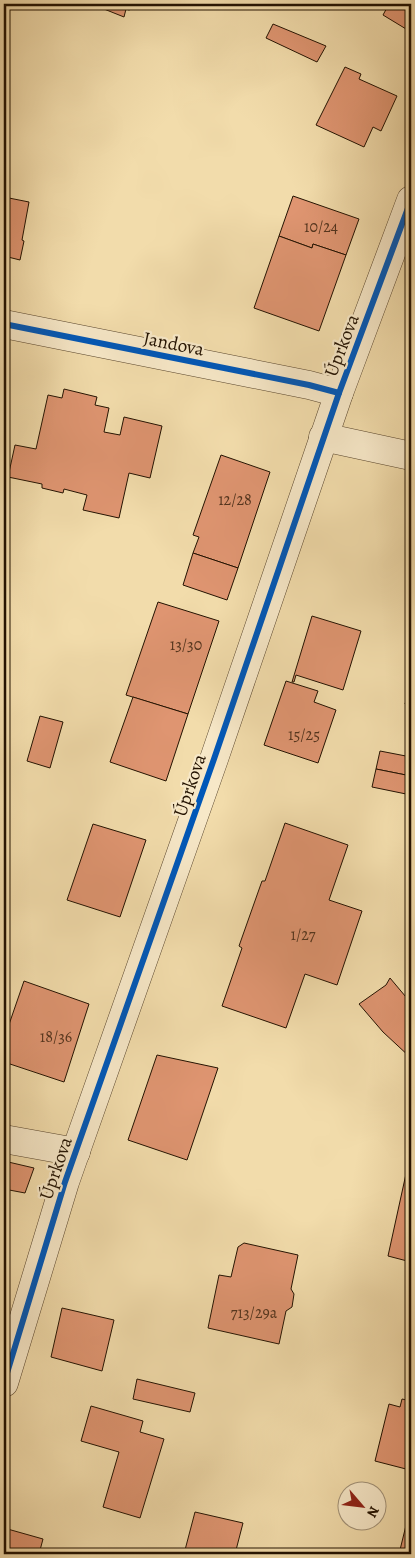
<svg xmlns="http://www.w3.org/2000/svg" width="415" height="1558" viewBox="0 0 415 1558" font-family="Alegreya,serif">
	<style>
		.building { fill: #df9571; stroke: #231201 }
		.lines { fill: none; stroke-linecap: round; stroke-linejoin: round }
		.minor-casing { stroke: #57442c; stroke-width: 29 }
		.minor { stroke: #f7e8c8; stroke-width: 28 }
		.cycleway-casing { stroke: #f7e8c8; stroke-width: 9 }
		.cycleway { stroke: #0057b8; stroke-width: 6 }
		.labels { text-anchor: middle; stroke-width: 4.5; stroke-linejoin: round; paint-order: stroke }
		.number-label { font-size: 16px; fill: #52331d }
		.street-label { font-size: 19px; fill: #231201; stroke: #f7e8c8 }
	</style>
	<rect width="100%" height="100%" fill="#f2dcab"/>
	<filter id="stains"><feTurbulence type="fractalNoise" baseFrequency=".004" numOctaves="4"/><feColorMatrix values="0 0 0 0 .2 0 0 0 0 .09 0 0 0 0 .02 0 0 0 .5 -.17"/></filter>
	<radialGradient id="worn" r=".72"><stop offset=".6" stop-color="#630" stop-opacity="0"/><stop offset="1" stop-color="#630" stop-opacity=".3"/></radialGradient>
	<g class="building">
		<polygon points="107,4 137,4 136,7 129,10 126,9 124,17 104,9"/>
		<polygon points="389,4 411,4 411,32 383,15"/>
		<polygon points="273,24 326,46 317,62 266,38"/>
		<polygon points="345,67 361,74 359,79 397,96 381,131 373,127 364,147 316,125"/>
		<polygon points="293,196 359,219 346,255 313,244 312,248 279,236"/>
		<polygon points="4,197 29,202 22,240 24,241 20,260 4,256"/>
		<polygon points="279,236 312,248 313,244 346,255 319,331 254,308"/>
		<polygon points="64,389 97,397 95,405 109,408 104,432 120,435 124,417 162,426 150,478 129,473 119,518 83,510 87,495 64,489 63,493 42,488 42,484 8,477 15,445 36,449 48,395 62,398"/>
		<polygon points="221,455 270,472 238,568 193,553 199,537 193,535"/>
		<polygon points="193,553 238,568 227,600 183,585"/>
		<polygon points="158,602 219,621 188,714 126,695"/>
		<polygon points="312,616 361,631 343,690 296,675 294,682 292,682"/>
		<polygon points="286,681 318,691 314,702 336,710 318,763 264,745"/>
		<polygon points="411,684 411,705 405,704"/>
		<polygon points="133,697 188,714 166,781 110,762"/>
		<polygon points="40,716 63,722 50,768 27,761"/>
		<polygon points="380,751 411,757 411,776 376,769"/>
		<polygon points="376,769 411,776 411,795 372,787"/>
		<polygon points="285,823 348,845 329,900 362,911 337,985 305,974 286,1028 222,1006 242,948 239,946 262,881 265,881"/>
		<polygon points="93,824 146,840 120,917 67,900"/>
		<polygon points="390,978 411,1003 411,1058 383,1032 359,1004 386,985"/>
		<polygon points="24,981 89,1004 64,1082 4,1062 4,1039"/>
		<polygon points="157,1055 218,1068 187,1160 128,1140"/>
		<polygon points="411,1151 411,1262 388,1256"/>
		<polygon points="4,1161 34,1168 25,1193 4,1189"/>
		<polygon points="244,1243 298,1255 291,1289 294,1294 292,1307 286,1311 279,1344 208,1328 219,1275 231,1277 238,1247"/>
		<polygon points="62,1308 114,1320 102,1371 51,1357"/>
		<polygon points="137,1379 195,1393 190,1412 133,1399"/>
		<polygon points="402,1399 411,1401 411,1465 408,1464 406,1469 375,1461 389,1404 400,1407"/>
		<polygon points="91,1406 143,1421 140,1432 164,1439 140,1518 103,1507 119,1452 81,1441"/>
		<polygon points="410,1509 411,1509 411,1554 399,1554"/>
		<polygon points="195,1512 243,1523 235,1554 201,1554 185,1550"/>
		<polygon points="4,1528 43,1539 39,1554 4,1554"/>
	</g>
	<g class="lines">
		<g class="minor-casing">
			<g id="minor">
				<polyline points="4,324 309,385 339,393"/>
				<polyline points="323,437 411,456"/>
				<polyline points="4,1139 76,1152"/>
				<polyline points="4,1383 65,1182 214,759 339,393 411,200"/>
			</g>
		</g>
		<use href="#minor" class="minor"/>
		<g class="cycleway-casing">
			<g id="cycleway">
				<polyline points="4,324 309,385 339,393"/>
				<polyline points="4,1383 65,1182 214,759 339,393 411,200"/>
			</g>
		</g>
		<use href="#cycleway" class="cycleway"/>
	</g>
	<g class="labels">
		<g class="number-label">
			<text x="321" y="232">10/24</text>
			<text x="235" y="505">12/28</text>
			<text x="186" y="650">13/30</text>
			<text x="304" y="740">15/25</text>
			<text x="303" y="940">1/27</text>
			<text x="56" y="1042">18/36</text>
			<text x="254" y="1318">713/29a</text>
		</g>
		<g class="street-label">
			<text transform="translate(174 343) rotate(11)" y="7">Jandova</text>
			<text transform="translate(341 345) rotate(-69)" y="7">Úprkova</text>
			<text transform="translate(189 785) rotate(-71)" y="7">Úprkova</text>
			<text transform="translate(55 1168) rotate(-71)" y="7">Úprkova</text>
		</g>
	</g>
	<rect width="415" height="1558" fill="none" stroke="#f2dcab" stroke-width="20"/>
	<rect x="5" y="5" width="405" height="1548" fill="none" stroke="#231201" stroke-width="2.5"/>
	<rect x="10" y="10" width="395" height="1538" fill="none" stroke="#231201"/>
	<g transform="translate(362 1506) rotate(118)"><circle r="24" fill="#f7e8c8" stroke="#a29278"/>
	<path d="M0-4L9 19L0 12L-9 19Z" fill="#8f2418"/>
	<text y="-8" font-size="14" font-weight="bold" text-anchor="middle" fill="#231201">N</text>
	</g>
	<rect width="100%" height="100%" filter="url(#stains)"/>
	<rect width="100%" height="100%" fill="url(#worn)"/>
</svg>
